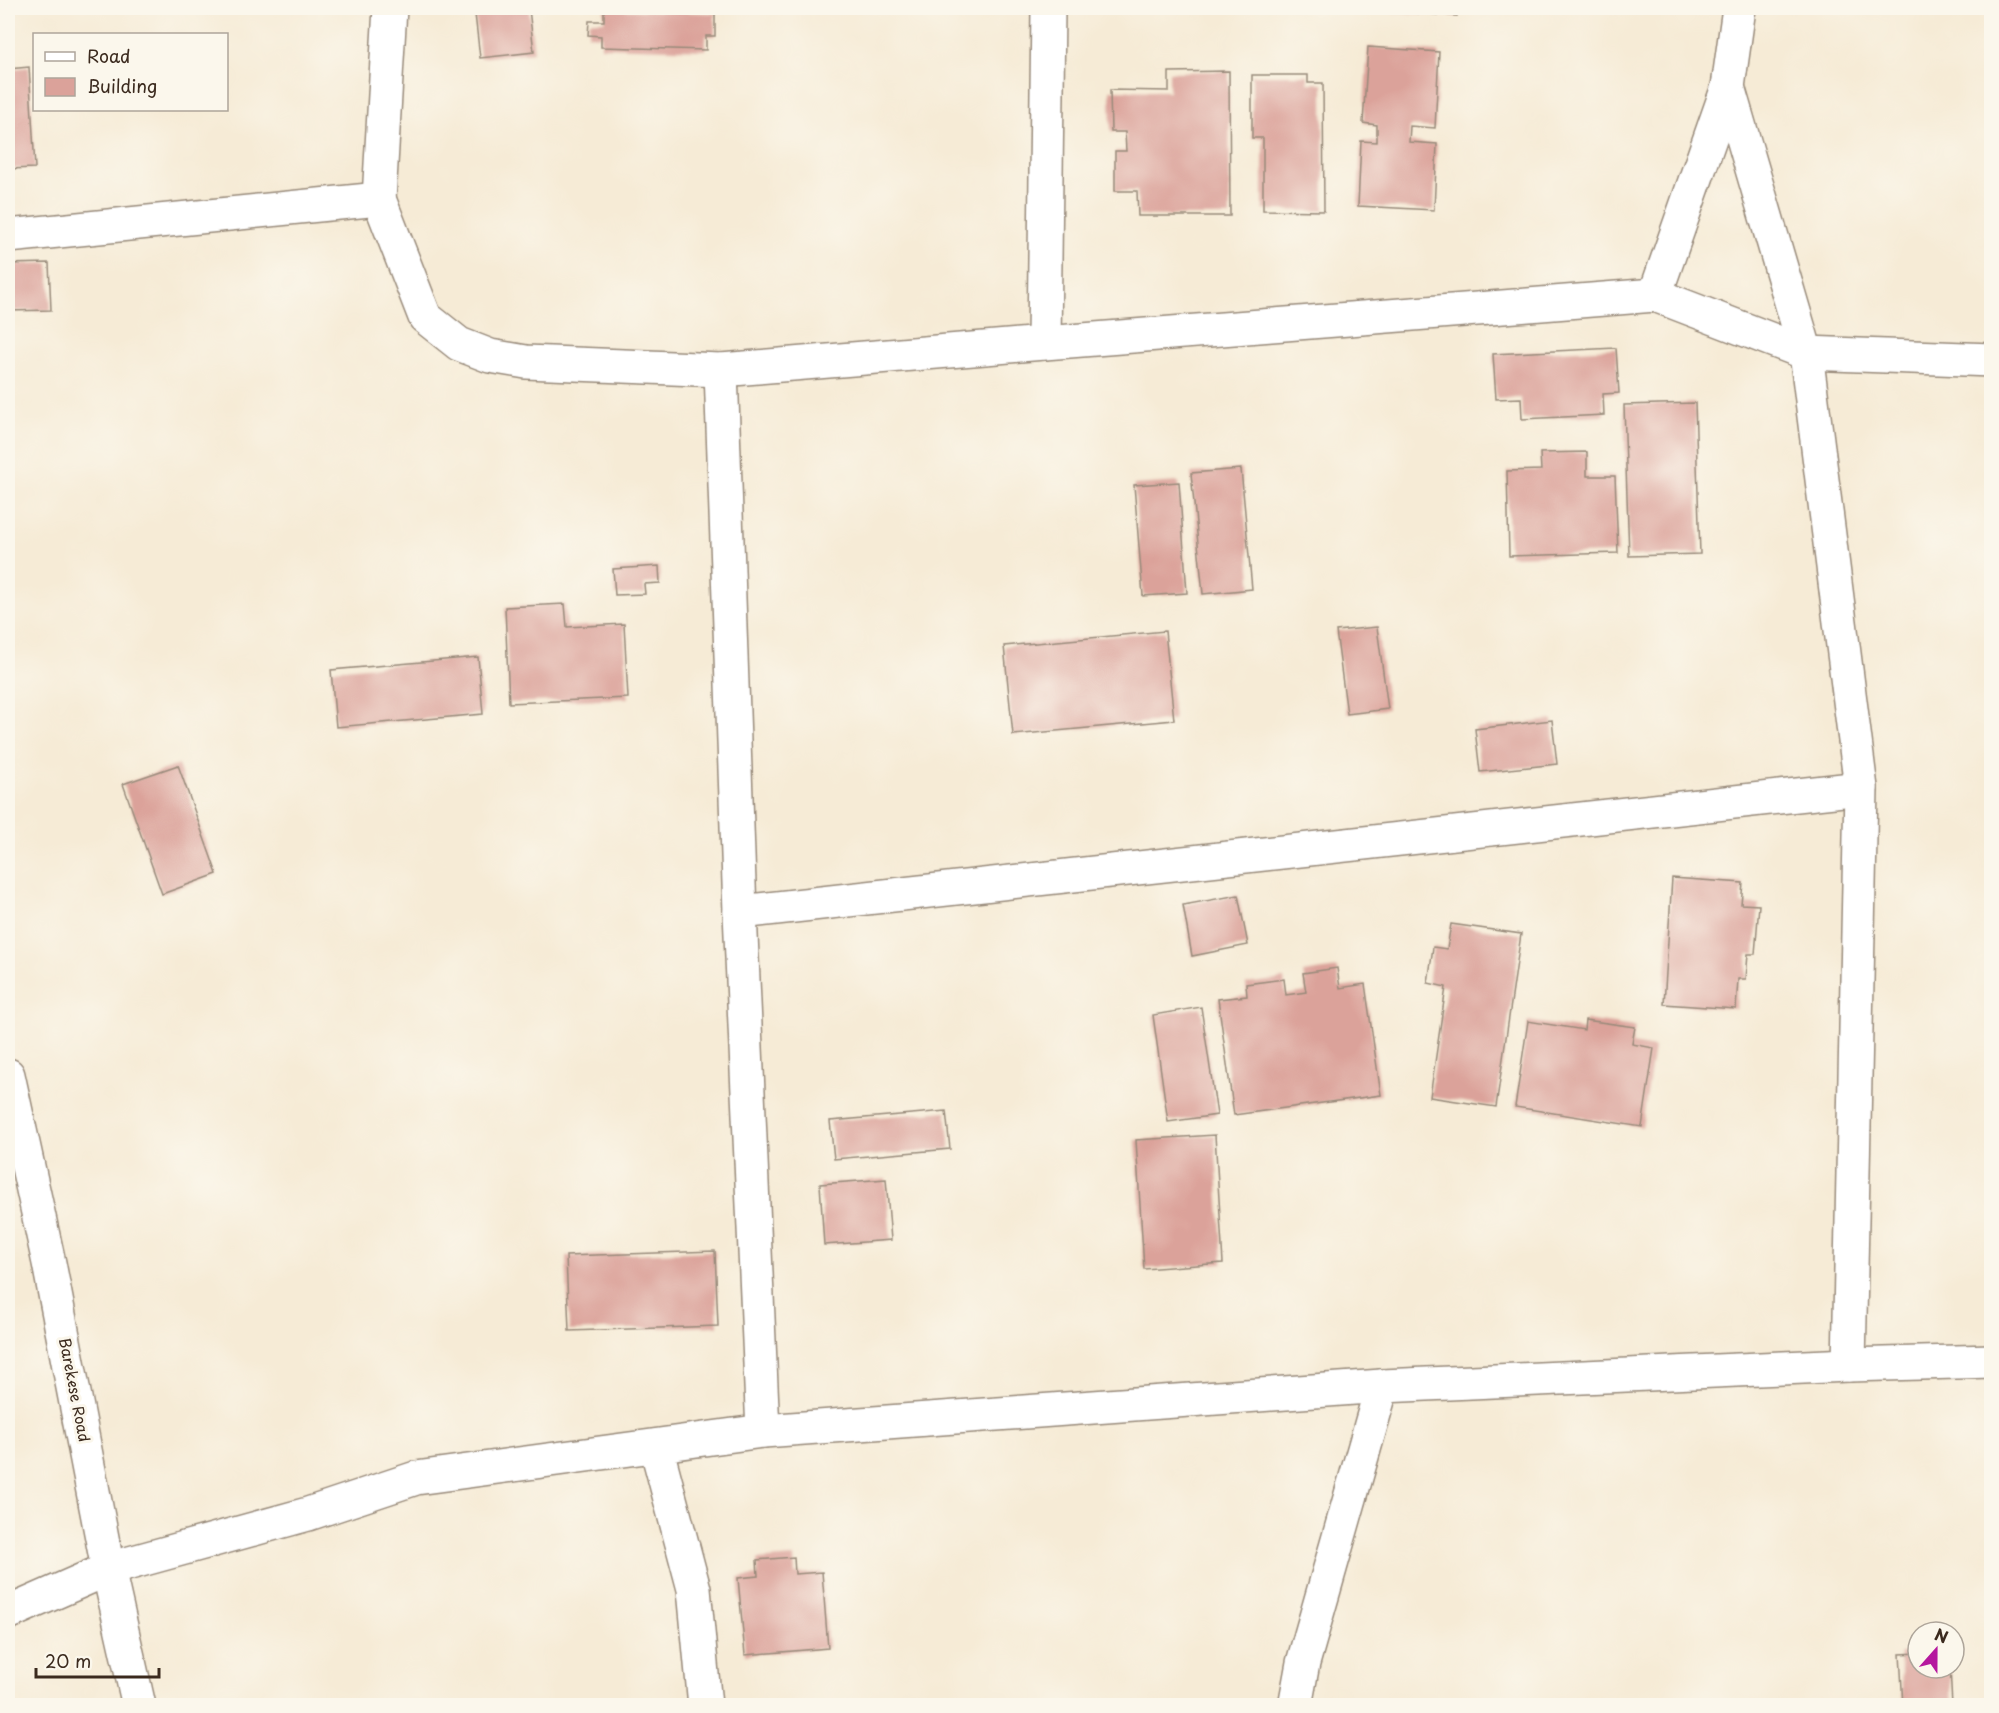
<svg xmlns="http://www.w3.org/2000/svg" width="1999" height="1713" viewBox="0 0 1999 1713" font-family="'Playpen Sans',sans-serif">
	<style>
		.building { fill: #dba29a }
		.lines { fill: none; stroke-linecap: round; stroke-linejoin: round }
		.street-casing { stroke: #988a7a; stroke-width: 36 }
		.secondary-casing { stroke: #988a7a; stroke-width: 36 }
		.street { stroke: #fff; stroke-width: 33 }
		.secondary { stroke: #fff; stroke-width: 33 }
		.labels { text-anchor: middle; stroke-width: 6; stroke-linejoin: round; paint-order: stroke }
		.street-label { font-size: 15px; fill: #3b2a1e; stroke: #fbf7ec }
	</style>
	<rect width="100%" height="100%" fill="#fbf7ec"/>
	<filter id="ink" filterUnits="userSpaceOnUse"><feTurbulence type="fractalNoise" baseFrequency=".0167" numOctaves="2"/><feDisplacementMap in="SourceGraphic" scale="12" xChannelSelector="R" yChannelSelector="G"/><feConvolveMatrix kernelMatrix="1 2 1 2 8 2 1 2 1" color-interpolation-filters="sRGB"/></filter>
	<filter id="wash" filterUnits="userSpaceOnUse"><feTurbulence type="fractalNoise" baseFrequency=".008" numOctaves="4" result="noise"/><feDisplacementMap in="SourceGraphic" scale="24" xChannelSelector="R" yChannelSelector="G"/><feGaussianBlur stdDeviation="1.35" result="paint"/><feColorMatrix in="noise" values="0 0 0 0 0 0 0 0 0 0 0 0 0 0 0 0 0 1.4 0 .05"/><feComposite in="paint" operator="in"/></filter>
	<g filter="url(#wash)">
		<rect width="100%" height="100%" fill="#f6ebd6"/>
		<g id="blocks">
			<g class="building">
				<polygon points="1380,8 1458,8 1457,16 1380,11"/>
				<polygon points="529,9 534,52 480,58 475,14"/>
				<polygon points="604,9 715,13 715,36 706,36 706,50 601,47 601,36 588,35 589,21 604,21"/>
				<polygon points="1368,47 1439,52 1435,128 1410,126 1409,142 1437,144 1434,210 1358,206 1361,141 1377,142 1377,125 1363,123"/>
				<polygon points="29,67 35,168 8,169 8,69"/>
				<polygon points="1229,71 1230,216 1138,216 1137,191 1115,191 1115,151 1126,151 1125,132 1111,132 1110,90 1169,91 1169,72"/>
				<polygon points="1252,75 1308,75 1308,83 1323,83 1324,211 1263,210 1263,138 1252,138"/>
				<polygon points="49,263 51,310 8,311 8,264"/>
				<polygon points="1616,348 1619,393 1603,394 1604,415 1522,419 1521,398 1496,399 1493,354"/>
				<polygon points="1695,403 1700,554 1629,556 1624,405"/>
				<polygon points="1587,452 1587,476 1615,476 1618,553 1509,556 1507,471 1541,470 1540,453"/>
				<polygon points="1241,469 1252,589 1203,594 1191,473"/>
				<polygon points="1179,482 1187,593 1143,596 1134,485"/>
				<polygon points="659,566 660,583 644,584 645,594 615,595 613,569"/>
				<polygon points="565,604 567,627 624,624 628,698 509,703 505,607"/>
				<polygon points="1377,627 1388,709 1347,714 1336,631"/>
				<polygon points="1165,631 1174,720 1013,735 1004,646"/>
				<polygon points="478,657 483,714 336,727 331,670"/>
				<polygon points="1552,720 1557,764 1480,772 1475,729"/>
				<polygon points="178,765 217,874 162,894 123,784"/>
				<polygon points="1672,878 1743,883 1741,904 1759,905 1755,954 1748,954 1746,979 1738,979 1736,1009 1664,1004"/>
				<polygon points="1238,895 1248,945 1192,956 1183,905"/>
				<polygon points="1451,924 1521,934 1496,1107 1430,1097 1446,987 1428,983 1433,947 1447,949"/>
				<polygon points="1337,968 1340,988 1365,984 1381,1095 1234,1115 1218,999 1247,996 1246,984 1284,979 1286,995 1306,992 1303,973"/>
				<polygon points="1201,1007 1217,1115 1168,1122 1153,1015"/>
				<polygon points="1585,1020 1635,1027 1632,1044 1654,1048 1642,1127 1515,1107 1528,1021 1584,1030"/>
				<polygon points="946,1111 950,1149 834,1159 830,1121"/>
				<polygon points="1215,1135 1223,1263 1144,1269 1136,1140"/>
				<polygon points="886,1179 891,1240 824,1245 820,1184"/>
				<polygon points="715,1251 718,1326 569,1331 566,1256"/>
				<polygon points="794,1557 795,1574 822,1572 828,1648 745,1655 738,1578 758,1576 757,1560"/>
				<polygon points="1918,1653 1918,1668 1950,1668 1952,1706 1903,1706 1900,1654"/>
			</g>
		</g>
	</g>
	<g filter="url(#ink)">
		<use href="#blocks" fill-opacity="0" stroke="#988a7a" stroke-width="1.5"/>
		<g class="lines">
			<g class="street-casing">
				<g id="street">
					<polyline points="1728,87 1806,353 1992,360"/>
					<polyline points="379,199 390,8"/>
					<polyline points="8,236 379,199 425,317 459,344 490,356 526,362 721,370 1044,343 1655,295 1806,353 1861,788 1849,1365"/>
					<polyline points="1655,295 1728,87 1739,8"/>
					<polyline points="1044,343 1048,8"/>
					<polyline points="721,370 740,912 763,1431"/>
					<polyline points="740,912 1861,788"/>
					<polyline points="656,1446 694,1589 705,1706"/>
					<polyline points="8,1613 108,1569 308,1514 416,1478 763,1431 1382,1386 1849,1365 1992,1361"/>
					<polyline points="1295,1706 1303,1663 1382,1386"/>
				</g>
			</g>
			<g class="secondary-casing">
				<polyline id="secondary" points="8,1075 49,1263 108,1569 139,1706"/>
			</g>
			<use href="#street" class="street"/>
			<use href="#secondary" class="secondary"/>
		</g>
	</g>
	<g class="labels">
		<g class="street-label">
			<text transform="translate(74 1390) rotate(79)" y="5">Barekese Road</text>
		</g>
	</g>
	<rect width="1999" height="1713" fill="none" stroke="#fbf7ec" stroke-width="30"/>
	<rect x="33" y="33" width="195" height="78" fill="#fbf7ec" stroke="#aea59a" stroke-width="1.5"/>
	<rect x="45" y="52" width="30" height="9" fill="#ffffff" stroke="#aea59a" stroke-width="1.5"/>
	<text x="87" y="63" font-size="18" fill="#3b2a1e">Road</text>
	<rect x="45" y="78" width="30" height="18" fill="#dba29a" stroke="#aea59a" stroke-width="1.5"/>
	<text x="87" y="93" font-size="18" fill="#3b2a1e">Building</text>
	<g transform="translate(1936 1650) rotate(21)"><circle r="28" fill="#fbf7ec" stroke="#aea59a" stroke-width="1.5"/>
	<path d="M0-4.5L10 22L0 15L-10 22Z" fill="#b5179e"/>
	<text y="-9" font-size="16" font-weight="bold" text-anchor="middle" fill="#3b2a1e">N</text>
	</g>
	<path d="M36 1668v9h123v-9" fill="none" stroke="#3b2a1e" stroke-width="3"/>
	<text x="45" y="1668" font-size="18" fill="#3b2a1e" stroke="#fbf7ec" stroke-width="4.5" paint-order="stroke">20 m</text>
</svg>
